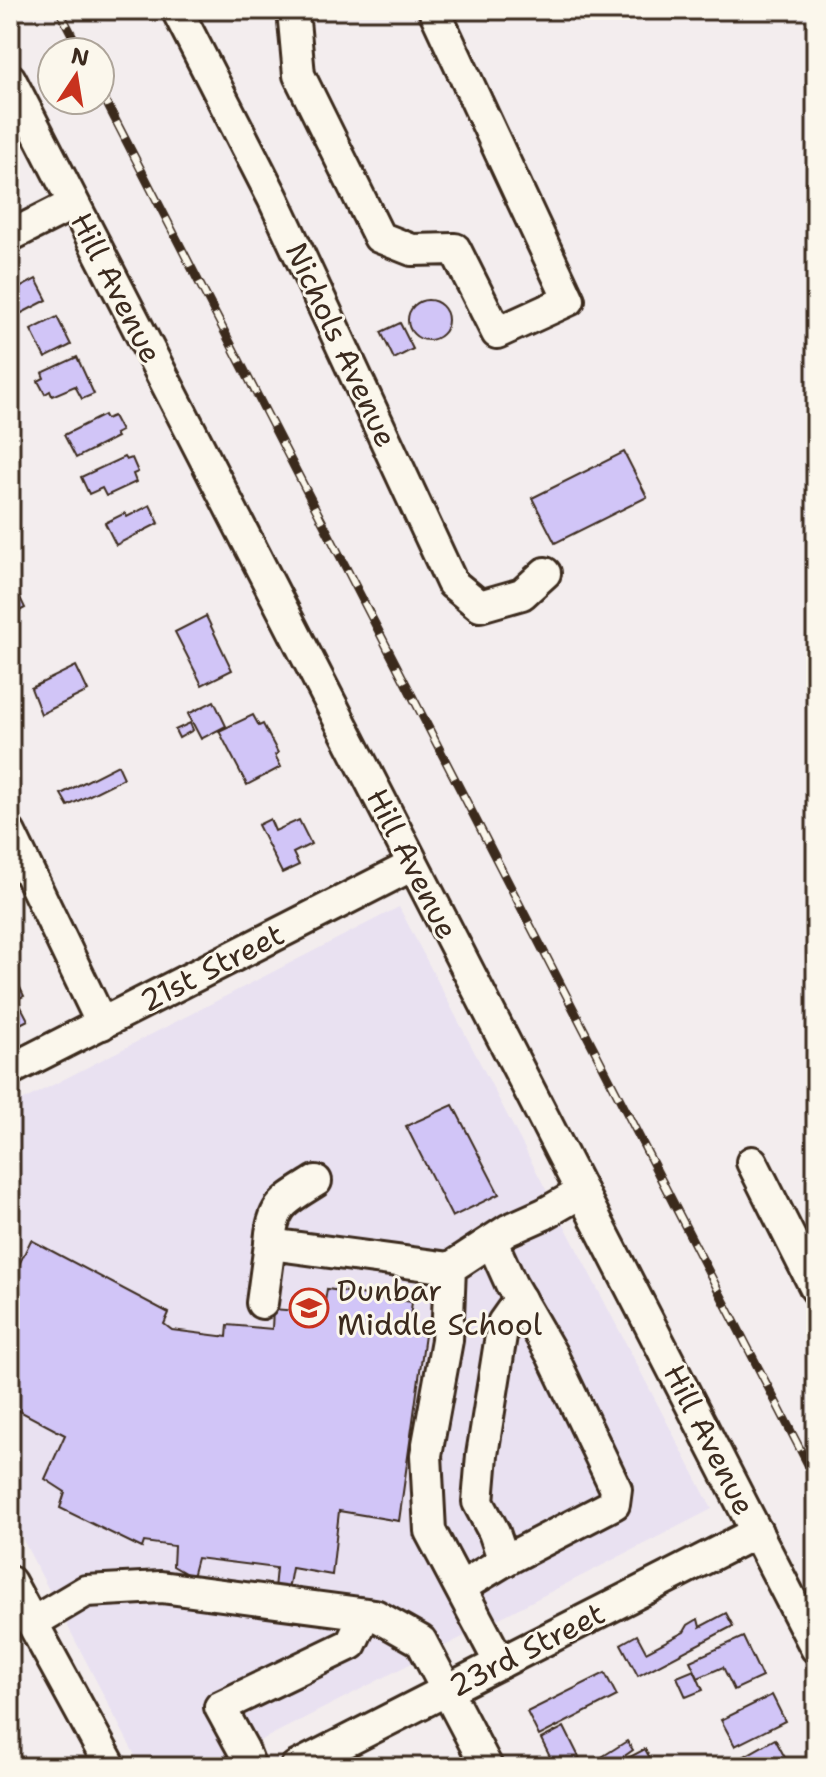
<svg xmlns="http://www.w3.org/2000/svg" width="826" height="1777" viewBox="0 0 826 1777" font-family="'Shantell Sans',sans-serif">
	<style>
		.built { fill: #e9e1f1 }
		.building { fill: #d1c5f7; stroke: #3b2a1e; stroke-width: 2 }
		.lines { fill: none; stroke-linecap: round; stroke-linejoin: round }
		.minor-casing { stroke: #3b2a1e; stroke-width: 36 }
		.minor { stroke: #fbf7ec; stroke-width: 30 }
		.rail-casing { stroke: #3b2a1e; stroke-width: 9 }
		.rail { stroke: #fbf7ec; stroke-width: 6; stroke-dasharray: 18; stroke-linecap: butt }
		.labels { text-anchor: middle; stroke-width: 6; stroke-linejoin: round; paint-order: stroke }
		.street-label { font-size: 30px; fill: #3b2a1e; stroke: #fbf7ec }
		.poi-label { font-size: 30px; fill: #3b2a1e; stroke: #fbf7ec; text-anchor: start }
	</style>
	<rect width="100%" height="100%" fill="#f3edee"/>
	<filter id="ink" filterUnits="userSpaceOnUse"><feTurbulence type="fractalNoise" baseFrequency=".0125" numOctaves="2"/><feDisplacementMap in="SourceGraphic" scale="16" xChannelSelector="R" yChannelSelector="G"/><feConvolveMatrix kernelMatrix="1 2 1 2 8 2 1 2 1" color-interpolation-filters="sRGB"/></filter>
	<g filter="url(#ink)">
		<polygon class="built" points="399,907 712,1509 209,1767 141,1767 10,1515 10,1107"/>
		<g class="building">
			<polygon points="36,279 47,300 10,319 10,293"/>
			<circle cx="428" cy="320" r="20"/>
			<polygon points="57,317 71,345 45,358 31,330"/>
			<polygon points="400,323 413,349 394,359 381,332"/>
			<polygon points="77,357 94,394 82,399 75,386 52,396 50,391 45,394 38,381 44,378 42,373"/>
			<polygon points="104,415 106,419 113,416 121,431 115,434 117,437 76,458 64,435"/>
			<polygon points="624,452 647,497 555,543 532,498"/>
			<polygon points="124,457 126,460 132,458 138,472 133,474 136,482 106,496 102,488 89,494 81,477"/>
			<polygon points="150,505 159,523 116,545 105,523 125,513 127,517"/>
			<polygon points="13,583 25,608 10,616 10,585"/>
			<polygon points="206,616 232,670 202,685 175,632"/>
			<polygon points="76,666 88,691 41,714 31,688"/>
			<polygon points="214,701 226,726 201,739 188,714"/>
			<polygon points="253,715 259,726 263,724 278,753 275,755 281,767 247,785 219,731"/>
			<polygon points="190,723 193,730 179,738 175,730"/>
			<polygon points="118,765 124,778 68,806 61,794"/>
			<polygon points="270,819 275,831 299,820 311,844 293,853 299,865 282,873 258,825"/>
			<polygon points="12,971 24,996 17,999 28,1020 10,1029"/>
			<polygon points="453,1105 499,1194 452,1217 406,1126"/>
			<polygon points="31,1240 169,1313 164,1324 172,1330 227,1337 228,1325 272,1329 273,1309 323,1313 327,1289 412,1302 409,1325 413,1327 413,1334 425,1335 399,1521 339,1511 332,1575 292,1568 288,1590 274,1589 276,1568 197,1558 192,1577 173,1566 174,1546 144,1542 142,1548 60,1508 65,1492 45,1479 65,1435 10,1406 10,1283"/>
			<polygon points="726,1613 733,1626 638,1676 621,1644 637,1635 646,1652 684,1632 688,1625 698,1619 700,1627"/>
			<polygon points="743,1637 762,1677 734,1690 723,1667 698,1678 690,1661"/>
			<polygon points="694,1670 703,1690 686,1697 677,1677"/>
			<polygon points="605,1673 617,1696 539,1736 527,1712"/>
			<polygon points="772,1695 785,1721 735,1746 721,1720"/>
			<polygon points="564,1727 584,1767 555,1767 541,1739"/>
			<polygon points="775,1739 789,1765 730,1767 729,1765"/>
			<polygon points="627,1741 633,1750 609,1767 601,1767 597,1760"/>
			<polygon points="645,1749 651,1760 638,1767 611,1767"/>
		</g>
		<g class="lines">
			<g class="minor-casing">
				<g id="minor">
					<polyline points="177,10 273,198 452,583 480,606 522,594 545,573"/>
					<polyline points="293,10 299,75 379,237 412,250 455,249 497,333 569,300 434,10"/>
					<polyline points="10,79 816,1648"/>
					<polyline points="10,236 73,204"/>
					<polyline points="10,833 102,1024"/>
					<polyline points="10,1070 413,865"/>
					<polyline points="752,1162 816,1289"/>
					<path d="M270 1244C272 1204 285 1201 316 1181"/>
					<polyline points="262,1303 270,1244 450,1268"/>
					<polyline points="504,1561 494,1532 478,1502 482,1455 503,1323 520,1299"/>
					<polyline points="10,1582 111,1767"/>
					<polyline points="461,1587 504,1561 614,1504 616,1489 552,1355 511,1284 492,1242"/>
					<polyline points="32,1623 86,1591 161,1587 375,1615 421,1641 487,1767"/>
					<polyline points="500,1663 430,1531 426,1455 447,1340 450,1268 508,1230 544,1214 582,1192"/>
					<polyline points="250,1767 243,1749 220,1707 351,1644 365,1614"/>
					<polyline points="296,1767 757,1532"/>
				</g>
			</g>
			<use href="#minor" class="minor"/>
			<g class="rail-casing">
				<g id="rail">
					<polyline points="59,10 81,52"/>
					<polyline points="100,90 816,1480"/>
				</g>
			</g>
			<use href="#rail" class="rail"/>
		</g>
	</g>
	<defs>
		<g id="school-ring" transform="scale(2)"><circle r="9.5" fill="#fbf7ec" stroke="#c8321e" stroke-width="1.5"/><path d="M0-5L7-2L0 1L-7-2ZM-4 1L0 2.5L4 1V4Q0 6-4 4Z" fill="#c8321e"/></g>
	</defs>
	<g fill-rule="evenodd">
		<use href="#school-ring" x="309" y="1308"/>
	</g>
	<g class="labels">
		<g class="street-label">
			<text transform="translate(116 288) rotate(63)" y="10">Hill Avenue</text>
			<text transform="translate(341 345) rotate(65)" y="10">Nichols Avenue</text>
			<text transform="translate(412 864) rotate(63)" y="10">Hill Avenue</text>
			<text transform="translate(212 968) rotate(-27)" y="10">21st Street</text>
			<text transform="translate(709 1440) rotate(63)" y="10">Hill Avenue</text>
			<text transform="translate(527 1650) rotate(-27)" y="10">23rd Street</text>
		</g>
		<g class="poi-label">
			<text x="337" y="1301">Dunbar<tspan x="337" dy="34">Middle School</tspan></text>
		</g>
	</g>
	<rect width="826" height="1777" fill="none" stroke="#fbf7ec" stroke-width="40"/>
	<rect x="20" y="20" width="786" height="1737" fill="none" stroke="#3b2a1e" stroke-width="3" filter="url(#ink)"/>
	<g transform="translate(76 76) rotate(12)"><circle r="38" fill="#fbf7ec" stroke="#aea59a" stroke-width="2"/>
	<path d="M0-6L14 30L0 20L-14 30Z" fill="#c8321e"/>
	<text y="-12" font-size="22" font-weight="bold" text-anchor="middle" fill="#3b2a1e">N</text>
	</g>
</svg>
